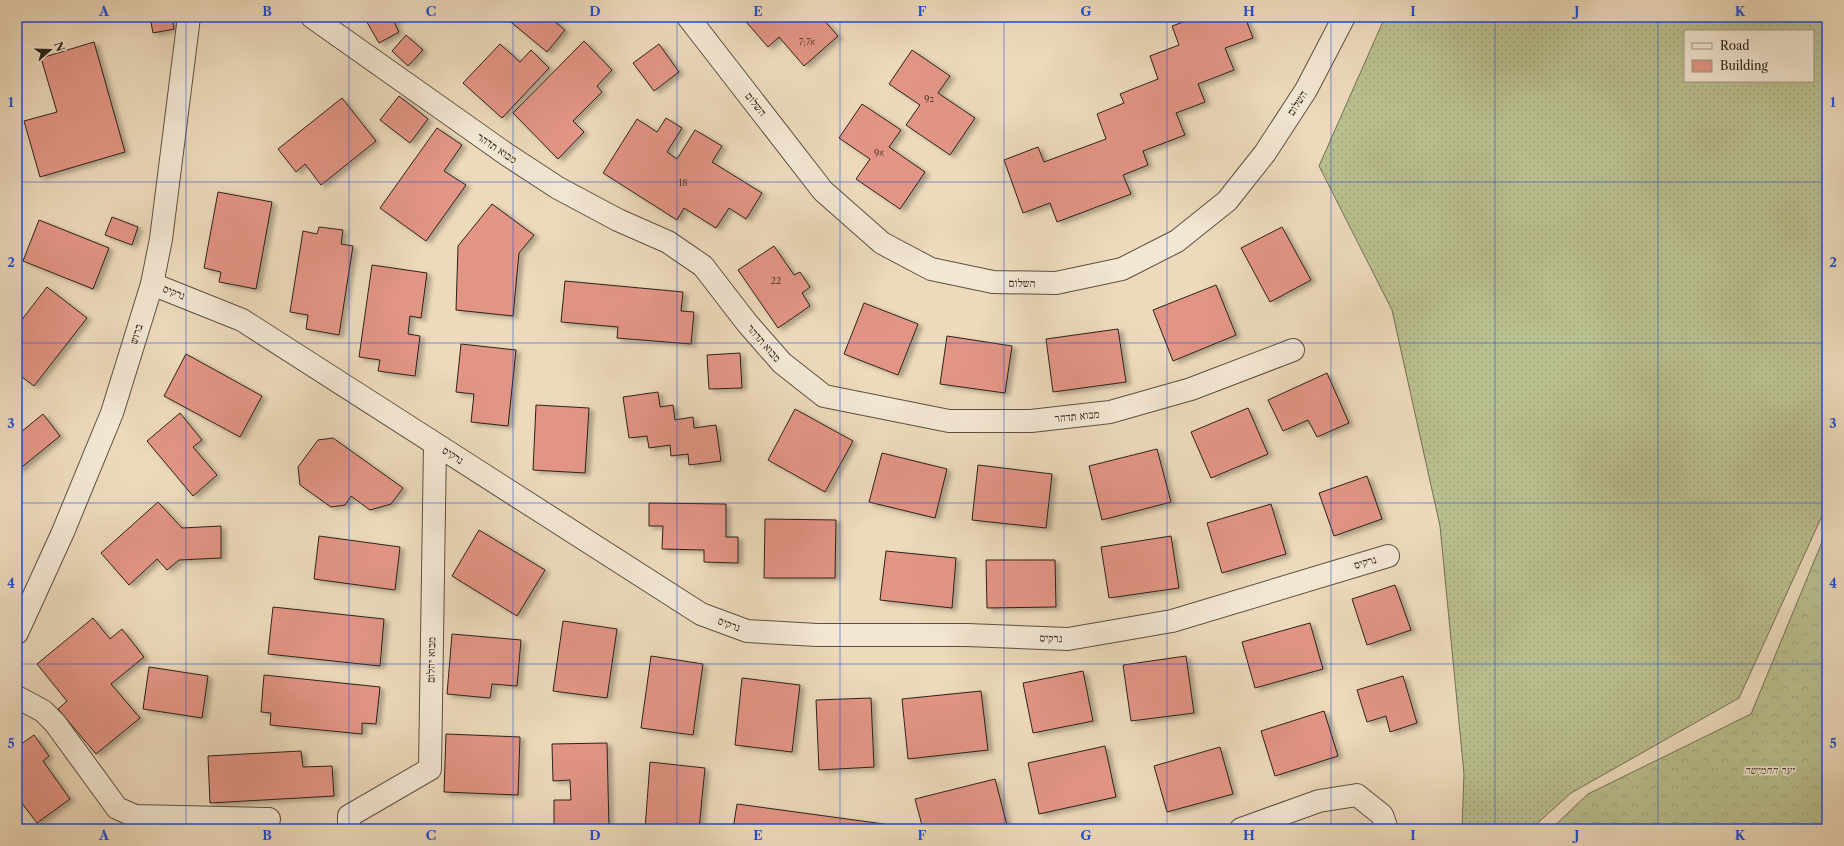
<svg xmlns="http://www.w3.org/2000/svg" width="1844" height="846" viewBox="0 0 1844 846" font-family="'Libre Caslon Text','Frank Ruhl Libre',serif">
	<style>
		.grass { fill: url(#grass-dots); stroke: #737054; fill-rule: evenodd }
		.forest { fill: url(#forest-crowns); stroke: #737054 }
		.building { fill: #e39585; stroke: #2c2219; filter: url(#shadow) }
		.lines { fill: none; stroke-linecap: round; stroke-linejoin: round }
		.minor-casing { stroke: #5c5042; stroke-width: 24 }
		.minor { stroke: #f3e7d3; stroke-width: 22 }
		.grid { fill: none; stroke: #1d4ed8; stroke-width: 1; stroke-opacity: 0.55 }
		.labels { text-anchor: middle; stroke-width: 3; stroke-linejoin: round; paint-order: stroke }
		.number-label { font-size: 9px; fill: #5a3f34 }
		.street-label { font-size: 11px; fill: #2c2219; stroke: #f3e7d3 }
		.park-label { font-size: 11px; font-style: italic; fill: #504936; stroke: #f3e7d3 }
		.neatline { fill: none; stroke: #1d4ed8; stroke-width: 1.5 }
		.grid-label { font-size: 13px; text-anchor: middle; font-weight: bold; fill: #1d4ed8 }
	</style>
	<defs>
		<pattern id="grass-dots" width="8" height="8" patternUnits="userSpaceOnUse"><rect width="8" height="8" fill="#babf8f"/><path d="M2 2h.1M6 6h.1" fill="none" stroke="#a0a47b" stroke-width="1.8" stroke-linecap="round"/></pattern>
		<pattern id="forest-crowns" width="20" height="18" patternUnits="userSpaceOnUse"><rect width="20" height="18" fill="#babf8f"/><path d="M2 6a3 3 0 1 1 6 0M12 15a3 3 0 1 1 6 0" fill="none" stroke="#a0a47b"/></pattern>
		<filter id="shadow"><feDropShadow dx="4.5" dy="2.5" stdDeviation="2" flood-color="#0004"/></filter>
	</defs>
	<rect width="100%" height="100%" fill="#eddabb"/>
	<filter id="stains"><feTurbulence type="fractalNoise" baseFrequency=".005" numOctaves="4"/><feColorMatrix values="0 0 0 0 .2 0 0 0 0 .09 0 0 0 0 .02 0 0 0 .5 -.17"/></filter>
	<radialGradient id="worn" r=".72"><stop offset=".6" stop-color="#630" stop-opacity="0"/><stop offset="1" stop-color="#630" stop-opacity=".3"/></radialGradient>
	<path class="grass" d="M1385 17H1827V505L1739 698 1571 793 1531 829H1462L1464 774 1440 526 1392 310 1319 166ZM1685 31H1813V81H1685Z"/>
	<polygon class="forest" points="1827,530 1827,829 1551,829 1588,794 1751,714"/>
	<g class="building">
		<polygon points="150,17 172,17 174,29 153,33"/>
		<polygon points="364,17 403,17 394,22 399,32 379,43"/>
		<polygon points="559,17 555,22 565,30 547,52 506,18"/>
		<polygon points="742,17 821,17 838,36 804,66 779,37 768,47"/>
		<polygon points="1197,17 1245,17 1253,38 1225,48 1234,70 1198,84 1205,102 1176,113 1185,135 1143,151 1148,165 1123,175 1131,194 1057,222 1050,203 1023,213 1004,160 1038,147 1044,162 1106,139 1097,114 1124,103 1120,94 1158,79 1150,56 1179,45 1172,26"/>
		<polygon points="406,35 423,50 408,66 392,51"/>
		<polygon points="584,41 612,70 597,86 602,92 573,121 584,132 558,159 513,113"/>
		<polygon points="94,42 125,152 40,177 24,121 57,112 41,58"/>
		<polygon points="500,44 520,62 531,50 549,68 502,118 463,83"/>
		<polygon points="659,44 679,72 654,91 633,63"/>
		<polygon points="912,50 950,76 938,93 975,118 950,155 906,125 920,105 889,84"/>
		<polygon points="399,96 428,119 410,143 380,120"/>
		<polygon points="342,98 376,141 321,185 305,164 296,172 278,149"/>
		<polygon points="862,104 901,130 889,147 925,172 900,209 856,179 870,159 839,138"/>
		<polygon points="666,118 682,128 667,152 677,159 695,130 722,146 712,162 762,193 746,219 729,208 716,228 684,208 677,220 603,173 637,119 657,132"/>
		<polygon points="437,128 462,145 444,171 466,185 426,241 380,208"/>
		<polygon points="218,192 272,202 256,289 219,282 221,272 204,268"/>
		<polygon points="492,204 534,235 519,253 513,316 456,310 458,246"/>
		<polygon points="112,217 138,227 132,245 105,235"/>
		<polygon points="39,220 109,248 93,289 23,261"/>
		<polygon points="319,227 343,230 341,244 353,246 339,335 306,329 308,315 290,312 303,231 317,234"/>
		<polygon points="1282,227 1311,280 1270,302 1241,248"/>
		<polygon points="774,246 794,275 800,272 810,287 802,293 810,306 778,328 738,270"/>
		<polygon points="372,265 427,273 421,318 410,316 408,334 420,336 415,376 378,371 380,360 359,357"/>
		<polygon points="565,281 683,292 681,311 694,312 691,344 617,338 618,327 561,322"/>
		<polygon points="1216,285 1236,335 1173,361 1153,310"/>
		<polygon points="47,287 87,318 34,386 17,373 17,319 20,322"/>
		<polygon points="864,303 918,324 898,375 844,354"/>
		<polygon points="1118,329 1126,382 1053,392 1046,339"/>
		<polygon points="947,336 1012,346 1005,393 940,384"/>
		<polygon points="461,344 516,350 508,426 471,422 474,394 456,392"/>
		<polygon points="740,353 742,388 709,389 707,355"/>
		<polygon points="186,354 262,396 240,437 164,396"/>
		<polygon points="1327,373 1349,423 1317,437 1308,420 1283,431 1268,400"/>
		<polygon points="658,392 660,407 673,405 675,420 693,417 694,428 716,425 721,461 689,465 688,454 671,456 670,445 649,448 647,436 629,438 623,397"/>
		<polygon points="536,405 589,408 585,473 533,470"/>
		<polygon points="1248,408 1268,454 1211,478 1191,432"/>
		<polygon points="795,409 853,441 825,492 768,460"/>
		<polygon points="180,413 202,440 193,447 217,475 193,496 147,441"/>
		<polygon points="43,414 60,436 17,471 17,428 21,432"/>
		<polygon points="333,438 403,488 391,504 370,510 351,496 345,505 331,507 300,485 298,467 318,440"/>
		<polygon points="1157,449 1171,502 1102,520 1089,466"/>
		<polygon points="882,453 947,469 935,518 869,502"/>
		<polygon points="978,465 1052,474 1046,528 972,520"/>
		<polygon points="1367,476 1382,519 1334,536 1319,493"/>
		<polygon points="158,502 182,528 221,526 221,558 179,560 167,570 157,559 129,585 101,553"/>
		<polygon points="649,503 726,504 726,537 738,537 738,563 704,562 704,550 662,549 663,526 649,526"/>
		<polygon points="1271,504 1286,554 1222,573 1207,523"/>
		<polygon points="765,519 836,520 835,578 764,578"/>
		<polygon points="479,530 545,570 517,616 452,576"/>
		<polygon points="319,536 400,547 395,590 314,579"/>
		<polygon points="1171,536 1179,588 1109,598 1101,547"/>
		<polygon points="886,551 956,558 952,608 880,600"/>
		<polygon points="986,560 1055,560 1056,607 987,608"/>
		<polygon points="1395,585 1411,630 1367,645 1352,599"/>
		<polygon points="273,607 384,619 380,666 268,654"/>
		<polygon points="93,618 110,639 122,629 144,657 111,684 140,718 96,754 58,709 67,701 37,664"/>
		<polygon points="563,621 617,629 607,698 553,691"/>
		<polygon points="1310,623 1323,669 1255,688 1242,642"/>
		<polygon points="452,634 521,640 517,686 492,684 490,698 447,694"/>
		<polygon points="651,656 703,664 693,735 641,728"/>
		<polygon points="1186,656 1194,713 1131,721 1123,665"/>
		<polygon points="149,667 208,676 202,718 143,709"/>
		<polygon points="1083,671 1093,721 1033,733 1023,683"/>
		<polygon points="264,675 380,687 376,724 362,723 362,734 270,725 271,713 261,712"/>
		<polygon points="1403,676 1417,723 1390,732 1386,716 1367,722 1357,690"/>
		<polygon points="742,678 800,685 792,752 735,745"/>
		<polygon points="981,691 988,750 908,759 902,699"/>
		<polygon points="871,698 874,767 819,770 816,700"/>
		<polygon points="1324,711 1338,756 1275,776 1261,731"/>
		<polygon points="446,734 520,737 518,795 444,792"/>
		<polygon points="34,735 49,756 43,761 70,799 37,823 21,802 17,805 17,747"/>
		<polygon points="607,743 609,829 554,829 554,800 571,800 570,780 553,781 552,744"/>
		<polygon points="1105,746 1116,797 1039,814 1028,763"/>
		<polygon points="1220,747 1233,794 1167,812 1154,766"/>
		<polygon points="301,751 303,767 332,766 334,796 210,803 208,756"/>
		<polygon points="650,762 705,768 699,829 645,829"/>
		<polygon points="995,779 1008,829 923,829 915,799"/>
		<polygon points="737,804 884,824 883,829 733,829"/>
		<polygon points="513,826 513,829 475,829"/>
	</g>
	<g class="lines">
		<g class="minor-casing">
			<g id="minor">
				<polyline points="312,17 506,154 558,188 618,220 668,242 703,266 747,323 782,363 824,396 949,421 1031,421 1110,412 1191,389 1293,350"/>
				<polyline points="688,17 823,191 882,243 931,269 993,282 1056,283 1122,269 1177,241 1227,201 1265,153 1306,90 1344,17"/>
				<polyline points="152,284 242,320 701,614 747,631 817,635 967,635 1068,639 1172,621 1388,556"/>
				<polyline points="17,633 63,532 112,413 152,284 161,239 189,17"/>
				<polyline points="17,697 43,711 55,723 117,808 135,816 269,819"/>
				<polyline points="349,829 349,816 430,769 435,444"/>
				<polyline points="1241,829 1319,801 1357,795 1382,815 1387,829"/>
			</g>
		</g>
		<use href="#minor" class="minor"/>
	</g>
	<path class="grid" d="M186 17V829M349 17V829M513 17V829M677 17V829M840 17V829M1004 17V829M1167 17V829M1331 17V829M1495 17V829M1658 17V829M17 182H1827M17 343H1827M17 503H1827M17 664H1827"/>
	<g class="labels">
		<g class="number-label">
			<text x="807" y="45">7;7א</text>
			<text x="929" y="102">9ב</text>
			<text x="879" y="156">9א</text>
			<text x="683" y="186">18</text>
			<text x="776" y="284">22</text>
		</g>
		<g class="street-label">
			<text transform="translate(1297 103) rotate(-57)" y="4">השלום</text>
			<text transform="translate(756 104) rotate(52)" y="4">השלום</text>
			<text transform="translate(497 148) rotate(34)" y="4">מבוא תדהר</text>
			<text transform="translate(1022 283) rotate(1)" y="4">השלום</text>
			<text transform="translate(174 292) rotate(22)" y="4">נרקיס</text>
			<text transform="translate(136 334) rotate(-73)" y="4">ברוש</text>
			<text transform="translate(764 343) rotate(49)" y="4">מבוא תדהר</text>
			<text transform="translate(1077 416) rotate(-6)" y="4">מבוא תדהר</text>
			<text transform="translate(453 455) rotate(33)" y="4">נרקיס</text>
			<text transform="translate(1365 562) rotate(-16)" y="4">נרקיס</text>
			<text transform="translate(729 624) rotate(20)" y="4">נרקיס</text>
			<text transform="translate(1051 638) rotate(2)" y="4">נרקיס</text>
			<text transform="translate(431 660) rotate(-89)" y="4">מבוא יהלום</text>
		</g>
		<g class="park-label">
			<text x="1769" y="774">יער החמישה</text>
		</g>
	</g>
	<rect width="1844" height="846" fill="none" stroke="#eddabb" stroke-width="44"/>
	<rect x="1684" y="30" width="130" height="52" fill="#f3e7d3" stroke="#a39889"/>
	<rect x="1692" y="43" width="20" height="6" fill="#f3e7d3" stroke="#a39889"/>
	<text x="1720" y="50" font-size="12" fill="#2c2219">Road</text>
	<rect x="1692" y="60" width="20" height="12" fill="#e39585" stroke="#a39889"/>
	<text x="1720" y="70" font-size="12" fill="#2c2219">Building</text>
	<g transform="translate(50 50) rotate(70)" stroke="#f3e7d3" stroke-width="3" paint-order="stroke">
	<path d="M0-3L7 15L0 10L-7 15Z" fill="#2c2219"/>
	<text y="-6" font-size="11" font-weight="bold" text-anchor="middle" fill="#2c2219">N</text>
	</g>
	<rect x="22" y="22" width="1800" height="802" class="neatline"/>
	<g class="grid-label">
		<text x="104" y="16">A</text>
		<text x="267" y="16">B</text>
		<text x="431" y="16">C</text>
		<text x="595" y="16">D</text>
		<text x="758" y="16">E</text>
		<text x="922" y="16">F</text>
		<text x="1086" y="16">G</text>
		<text x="1249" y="16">H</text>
		<text x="1413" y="16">I</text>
		<text x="1577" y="16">J</text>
		<text x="1740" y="16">K</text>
		<text x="11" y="107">1</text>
		<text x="1833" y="107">1</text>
		<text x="11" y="267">2</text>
		<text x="1833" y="267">2</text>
		<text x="11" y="428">3</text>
		<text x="1833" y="428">3</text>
		<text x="11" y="588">4</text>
		<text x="1833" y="588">4</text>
		<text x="11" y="748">5</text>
		<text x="1833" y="748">5</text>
		<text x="104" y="840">A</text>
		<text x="267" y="840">B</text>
		<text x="431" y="840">C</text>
		<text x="595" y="840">D</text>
		<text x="758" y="840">E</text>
		<text x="922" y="840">F</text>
		<text x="1086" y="840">G</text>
		<text x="1249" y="840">H</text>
		<text x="1413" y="840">I</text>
		<text x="1577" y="840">J</text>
		<text x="1740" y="840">K</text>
	</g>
	<rect width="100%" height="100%" filter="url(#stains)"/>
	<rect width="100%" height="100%" fill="url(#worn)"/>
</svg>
